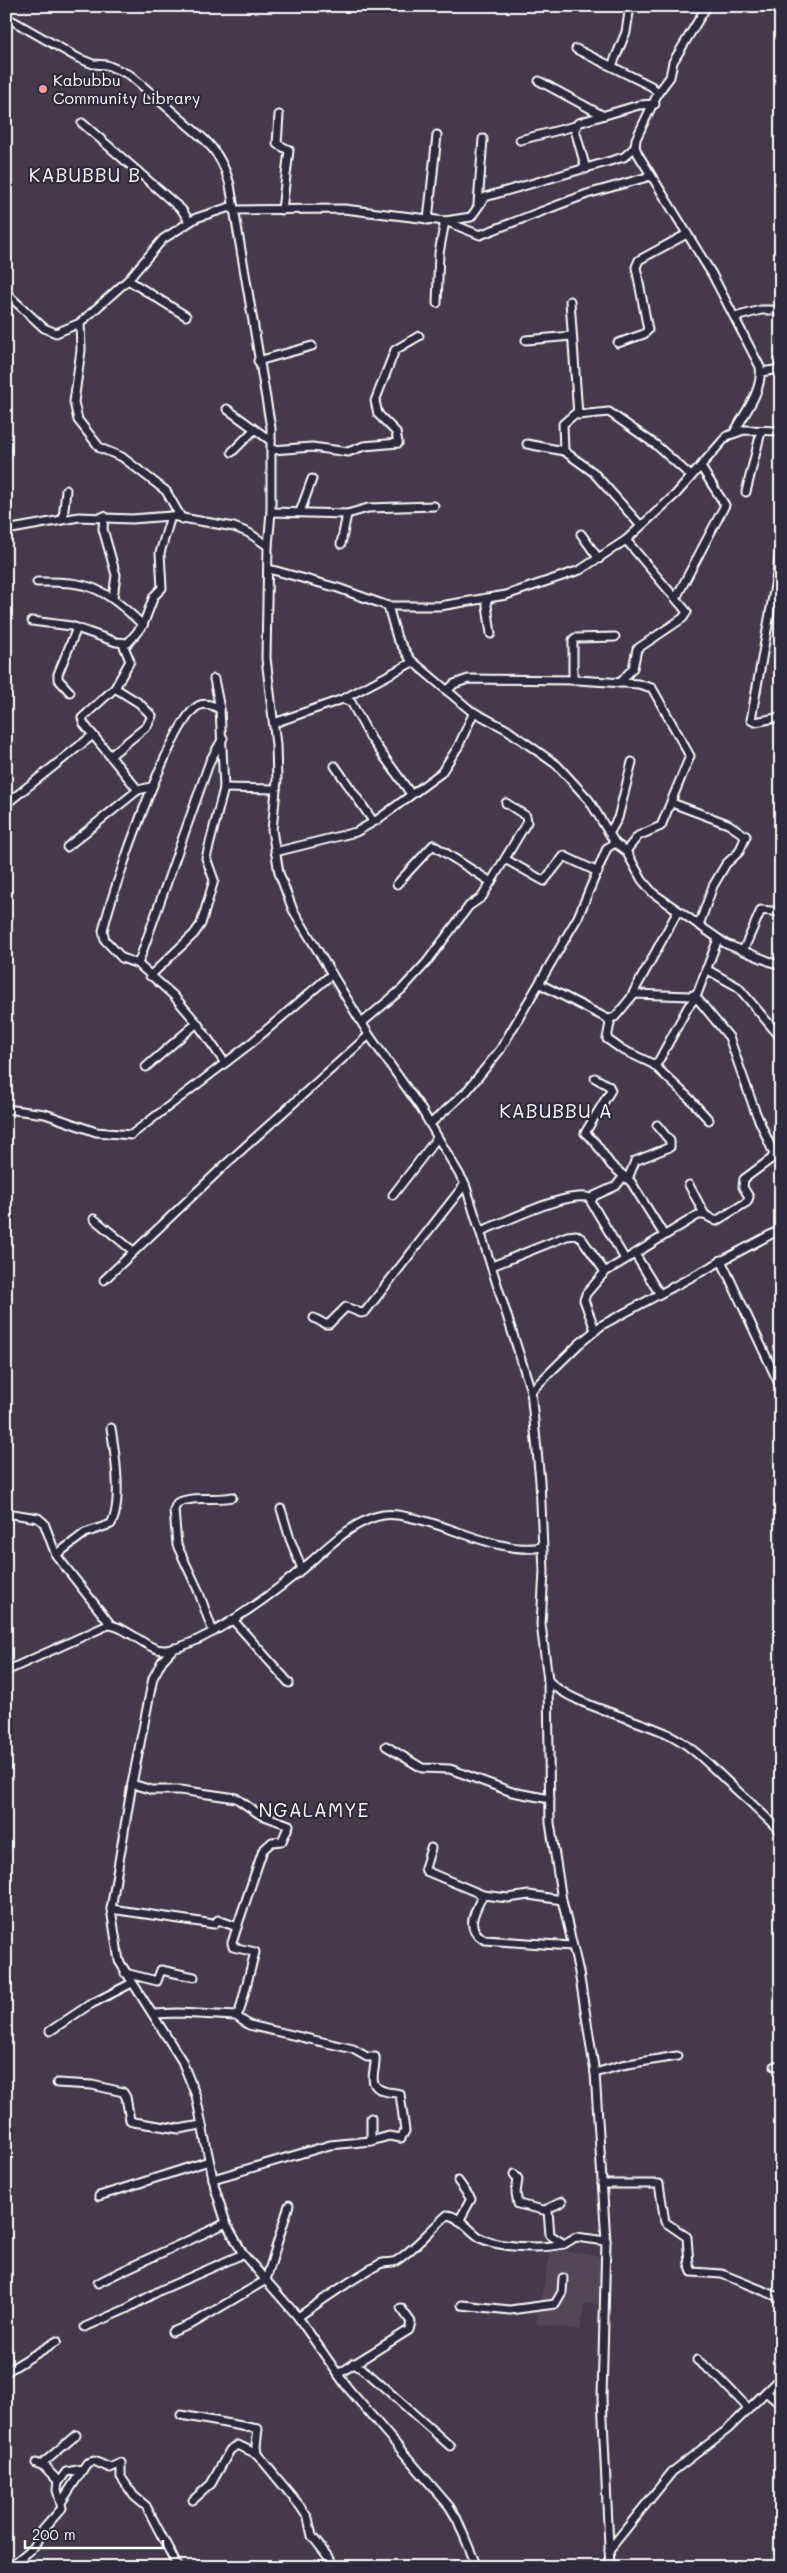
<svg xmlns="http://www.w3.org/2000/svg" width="787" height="2573" viewBox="0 0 787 2573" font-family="Mali,sans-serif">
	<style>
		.built { fill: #534655 }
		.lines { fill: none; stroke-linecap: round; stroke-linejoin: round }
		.minor-casing { stroke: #fff; stroke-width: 11 }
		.minor { stroke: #2f2a3d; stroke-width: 7 }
		.poi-dot { fill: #ff9aa2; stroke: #2f2a3d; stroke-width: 2 }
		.labels { text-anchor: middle; stroke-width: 4.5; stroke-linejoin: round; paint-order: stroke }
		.poi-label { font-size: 16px; fill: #fff; stroke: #2f2a3d; text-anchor: start }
		.quarter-label { font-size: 19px; letter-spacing: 1px; fill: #fff; stroke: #2f2a3d }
	</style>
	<rect width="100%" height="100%" fill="#443a4b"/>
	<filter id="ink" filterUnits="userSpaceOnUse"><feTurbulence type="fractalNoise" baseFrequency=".02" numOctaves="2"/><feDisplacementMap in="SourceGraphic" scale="10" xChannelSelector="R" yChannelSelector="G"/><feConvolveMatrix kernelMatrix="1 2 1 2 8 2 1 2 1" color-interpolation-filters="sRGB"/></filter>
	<g filter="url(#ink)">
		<polygon class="built" points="551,2249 602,2257 598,2304 585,2303 580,2330 536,2324"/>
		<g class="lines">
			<g class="minor-casing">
				<g id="minor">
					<path d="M6 17 78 58 93 64 107 65 130 75 205 140C218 153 225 166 230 185L271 428V512L268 546 266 658 276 745 277 780 272 830 279 873 293 910 369 1035 420 1107 465 1184 531 1391 540 1481 544 1571 541 1624 548 1680 550 1823 562 1900 579 1972 595 2073 606 2241 602 2398 610 2567"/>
					<path d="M576 49 651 86 658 93 636 139 635 147 638 154 712 274 760 367C763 391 745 412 734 433"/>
					<polyline points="612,66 626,32 630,6"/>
					<polyline points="539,81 602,115"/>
					<polyline points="658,93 670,77 673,62 707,6"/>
					<polyline points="279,115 277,144 289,150 282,210"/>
					<polyline points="82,123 182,210 189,221"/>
					<polyline points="520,140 575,126"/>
					<polyline points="586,169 575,130 578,123 639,105 655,104"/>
					<polyline points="478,204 483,139"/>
					<polyline points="233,210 344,209 445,221 471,217 485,197 624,157 635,147"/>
					<polyline points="428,220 437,135"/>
					<polyline points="128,280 186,316"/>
					<polyline points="6,293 44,328 56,333 80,323 128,280 163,239 196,218 233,206"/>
					<polyline points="570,301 578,415 609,412 656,445 691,476"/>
					<polyline points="437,303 439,253 445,221 480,235 587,194 651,176"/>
					<polyline points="735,317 761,310 781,310"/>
					<polyline points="80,323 81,350 74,402 78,420 100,448 122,457 166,491 182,519"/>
					<polyline points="526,340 572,336"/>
					<polyline points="618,343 644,334 648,330 636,267 639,260 687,234"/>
					<polyline points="258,361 312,346"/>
					<polyline points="761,372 781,369"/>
					<polyline points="227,409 271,441"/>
					<polyline points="577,412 563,424 564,451 593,472 641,526"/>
					<polyline points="396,432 398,443 396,432 378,414 375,401 395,350 419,336"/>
					<polyline points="527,444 564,451"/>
					<polyline points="272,450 312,447 348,452 364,446 398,443"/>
					<polyline points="232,452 254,430"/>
					<polyline points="746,492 761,432"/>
					<polyline points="271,512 347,514 368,508 434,506"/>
					<polyline points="300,512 312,479"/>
					<polyline points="104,516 103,529 116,575 113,598"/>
					<polyline points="63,519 66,490"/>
					<polyline points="6,530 79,517 132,519 171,516 234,527 249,533 268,546"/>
					<polyline points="581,534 599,559"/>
					<polyline points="781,538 777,574 751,720 755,722 781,717"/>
					<polyline points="341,544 347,514"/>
					<polyline points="269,569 338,588 388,606 440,606 506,595 580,570 626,540 676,494 727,436 744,430 781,431"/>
					<path d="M37 582C92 581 103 588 143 625"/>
					<polyline points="486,598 491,634"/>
					<polyline points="676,598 725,505 701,467"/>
					<polyline points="388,606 397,638 411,660 470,710 506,729 557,765 589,800 615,843 626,851 642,880 653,893 726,944 781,966"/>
					<polyline points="32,621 71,626 116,642 128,643 143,625 154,596 162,588 160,553 171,516"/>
					<polyline points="123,644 130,661 115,688 82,718 84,724 138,790"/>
					<polyline points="573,680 573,640 575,638 615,637"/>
					<polyline points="620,683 633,668 637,649 683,618 687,612 626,540"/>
					<polyline points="447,691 454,684 468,679 578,680 638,684 652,688 690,756 661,826 638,836 626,851"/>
					<polyline points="70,692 58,679 58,674 77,628"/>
					<polyline points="343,699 351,702 370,737 411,794"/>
					<polyline points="274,723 343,699 413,662"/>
					<polyline points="110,756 147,726 152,716 139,703 115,688"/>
					<polyline points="335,766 373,821"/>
					<polyline points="224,788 276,789"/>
					<polyline points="672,803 728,824 746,836 739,852 726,864 713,886 699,925"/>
					<polyline points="6,804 93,735"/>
					<polyline points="610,832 618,818 632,762"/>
					<polyline points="67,847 138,790 151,787"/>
					<polyline points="275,852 356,832 377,820 441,773 458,747 474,712"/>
					<polyline points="505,859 544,881 564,856 598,872"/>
					<polyline points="397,884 433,845 491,882"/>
					<polyline points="743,951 761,910 781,912"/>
					<polyline points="138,964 210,761 223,738"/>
					<polyline points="706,969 738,987 781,1038"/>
					<polyline points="150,976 194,934 201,924 214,880 206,858 224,788 220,709 214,679"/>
					<polyline points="540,984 608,1019 610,1023 607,1039 621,1049 653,1064 658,1062 688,1007 696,997"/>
					<polyline points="632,995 678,911"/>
					<polyline points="608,1019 615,1017 634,994 690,996 696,994"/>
					<polyline points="363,1022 402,989 426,963 469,906 482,897 527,822 526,816 506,803"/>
					<path d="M197 1023 173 995 138 964 122 958 105 940 103 931C111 894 170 721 198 706 206 702 214 706 220 709"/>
					<polyline points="653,1064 690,1099 709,1120"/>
					<polyline points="146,1067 197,1023 225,1063"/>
					<polyline points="595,1078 609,1086 611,1090 585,1133 594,1141 611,1165 631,1182 664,1235"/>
					<polyline points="6,1109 45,1114 96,1132 131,1135 250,1044 332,974"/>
					<polyline points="430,1124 466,1092 500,1050 578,917 607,848 615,843"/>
					<polyline points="624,1176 616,1186 594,1196 591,1202 625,1259"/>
					<polyline points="628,1179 635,1161 670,1147 670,1141 657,1125"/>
					<polyline points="689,1185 705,1215"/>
					<polyline points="393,1195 437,1138"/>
					<polyline points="94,1219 133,1251"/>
					<path d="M481 1231C506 1222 567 1190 591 1198"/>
					<polyline points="635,1254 659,1293"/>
					<polyline points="721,1260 781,1388"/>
					<polyline points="492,1266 567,1236 576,1235 582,1239 605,1272"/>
					<polyline points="104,1280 226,1164 369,1035"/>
					<polyline points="314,1318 325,1324 329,1324 346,1307 361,1313 365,1312 465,1184"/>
					<polyline points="595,1330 584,1300 586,1294 605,1272 698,1215 705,1215 716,1221 747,1202 749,1197 743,1187 744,1179 771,1159 774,1154 755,1111 729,1037 696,997 718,939"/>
					<polyline points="531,1391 579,1344 602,1325 781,1229"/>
					<polyline points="281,1509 290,1539 302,1569"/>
					<polyline points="6,1513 38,1518 44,1523 56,1555 111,1625"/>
					<path d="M56 1555 85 1533 111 1524C123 1504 115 1452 111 1428"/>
					<polyline points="233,1620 289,1683"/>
					<path d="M213 1632 198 1590 177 1545 174 1510 177 1503C194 1495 215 1501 232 1497"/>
					<polyline points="174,1648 162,1661 153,1678 132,1784 111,1909 119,1961 182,2061 196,2096 215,2188 226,2223 243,2254 298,2317 347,2387 449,2506 457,2519 477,2567"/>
					<path d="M6 1671 108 1625C128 1626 148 1652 166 1650 204 1646 278 1590 308 1564 329 1546 354 1520 383 1515 394 1513 403 1516 413 1518 452 1526 503 1555 542 1547"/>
					<path d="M548 1680C569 1705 640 1719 672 1736 694 1748 713 1768 731 1785 748 1800 765 1816 781 1832"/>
					<polyline points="386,1746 422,1768 450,1769 512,1792 550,1799"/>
					<polyline points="132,1784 152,1790 180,1790 236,1798 259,1814 289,1825 282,1841 272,1842 263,1850 237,1927"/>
					<polyline points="431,1848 425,1868 426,1871 483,1895"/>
					<path d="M562 1900 529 1895 508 1898 483 1895C474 1912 464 1929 485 1940L572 1946"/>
					<polyline points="111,1909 214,1924 218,1920 237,1927 232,1943 233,1947 255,1952 240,2010 236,2016"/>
					<polyline points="125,1973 157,1981 161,1970 194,1977"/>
					<path d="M154 2014 178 2013 236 2016 249 2025 353 2049 367 2057H375C377 2069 365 2085 384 2091 389 2093 394 2092 400 2094L405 2131 401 2138 389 2136 371 2141"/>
					<polyline points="50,2031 89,2005 132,1983"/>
					<polyline points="775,2066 781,2065"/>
					<polyline points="595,2073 622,2065 677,2056"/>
					<polyline points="57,2083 92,2085 123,2092 126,2097 130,2120 133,2122 179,2129 201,2125"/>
					<polyline points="514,2174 518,2179 516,2193 518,2204 548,2211 550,2235 564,2244"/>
					<polyline points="213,2179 330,2145 371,2141 371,2118"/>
					<polyline points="458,2181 471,2199 459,2221"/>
					<polyline points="602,2184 659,2184 665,2222 687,2237 689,2264 692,2272 722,2274 781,2298"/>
					<polyline points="99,2196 209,2161"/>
					<polyline points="545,2210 562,2202"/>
					<path d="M98 2283C140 2261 183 2244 226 2223"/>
					<polyline points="462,2305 510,2310 555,2304 562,2292 563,2278"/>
					<path d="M298 2317C324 2299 350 2280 378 2265 384 2261 390 2264 396 2261 416 2248 430 2230 447 2215 459 2216 469 2230 479 2237 495 2248 543 2249 563 2244 568 2243 571 2239 576 2237L606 2241"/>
					<polyline points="85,2327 126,2309 161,2290 243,2254"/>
					<polyline points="172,2332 192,2324 266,2280 289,2205"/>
					<polyline points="697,2360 718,2377 749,2409"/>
					<polyline points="353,2363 369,2374 450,2446"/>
					<polyline points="6,2372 57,2341"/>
					<polyline points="338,2374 409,2330 411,2322 401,2308"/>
					<polyline points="766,2392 781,2405"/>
					<polyline points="181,2415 258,2429 256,2446 257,2454"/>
					<polyline points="41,2465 76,2435"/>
					<polyline points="83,2469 87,2463 94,2461 110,2468 121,2463 121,2477 134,2496 146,2506 178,2567"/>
					<polyline points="58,2483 66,2472 83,2469 62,2501"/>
					<polyline points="193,2500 211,2484 230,2450 238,2445 257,2454 300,2506 308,2518 312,2536 336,2567"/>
					<polyline points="609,2550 672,2472 728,2429 781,2377"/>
					<polyline points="10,2567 34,2547 41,2532 62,2508 57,2490 58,2481 44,2466 36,2463"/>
				</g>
			</g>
			<use href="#minor" class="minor"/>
		</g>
	</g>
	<circle class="poi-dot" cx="43" cy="89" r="5"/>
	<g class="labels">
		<g class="poi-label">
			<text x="53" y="86">Kabubbu<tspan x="53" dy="18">Community Library</tspan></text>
		</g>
		<g class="quarter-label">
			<text x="85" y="182">KABUBBU B</text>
			<text x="556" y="1118">KABUBBU A</text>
			<text x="314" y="1817">NGALAMYE</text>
		</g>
	</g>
	<rect width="787" height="2573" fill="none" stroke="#2f2a3d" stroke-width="25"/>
	<rect x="12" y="12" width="762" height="2548" fill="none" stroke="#fff" stroke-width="2" filter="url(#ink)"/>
	<path d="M25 2540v8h138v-8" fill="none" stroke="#ffffff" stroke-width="2.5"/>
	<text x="32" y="2540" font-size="15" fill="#ffffff" stroke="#2f2a3d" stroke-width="4" paint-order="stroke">200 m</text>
</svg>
